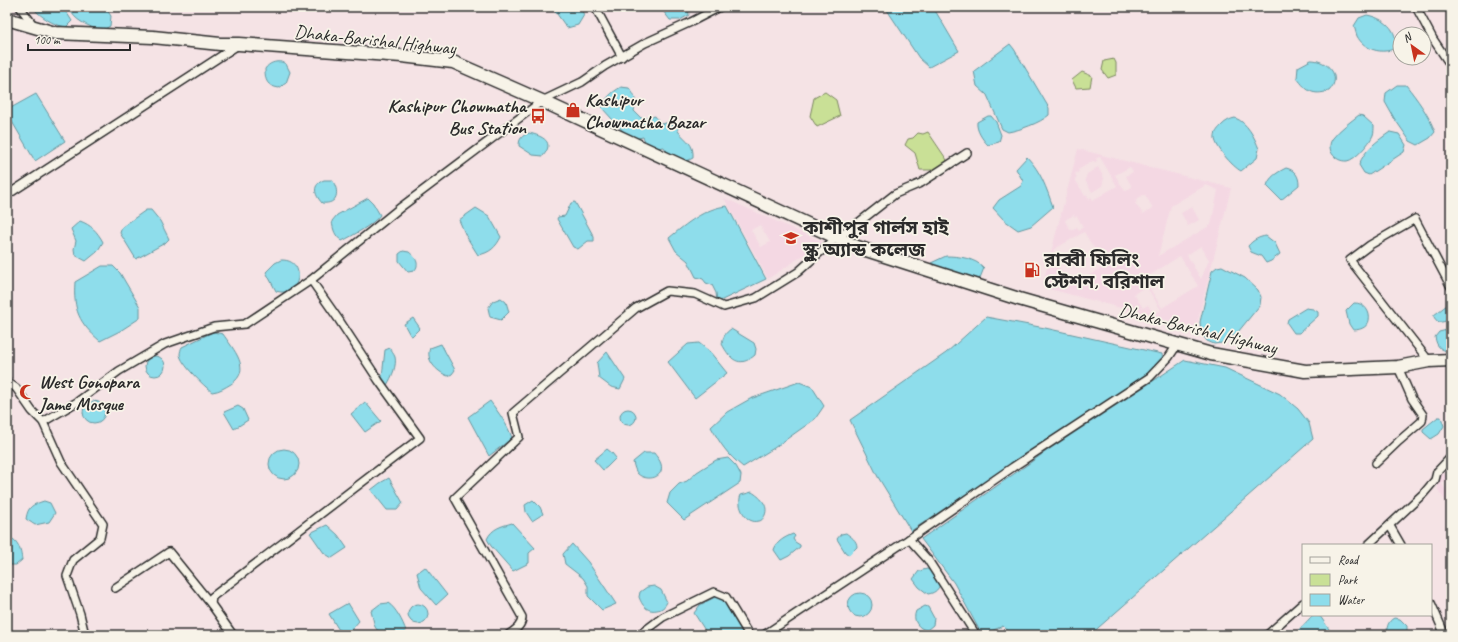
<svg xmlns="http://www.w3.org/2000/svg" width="1458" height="642" viewBox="0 0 1458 642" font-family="Caveat,'Noto Sans Bengali',sans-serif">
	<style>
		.built { fill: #f4d8e3; fill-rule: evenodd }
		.green { fill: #c9e096; stroke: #7a8660 }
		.water { fill: #8eddeb; stroke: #66969e }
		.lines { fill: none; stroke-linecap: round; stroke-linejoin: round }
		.minor-casing { stroke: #2b2b2b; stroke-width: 10 }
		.trunk-casing { stroke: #2b2b2b; stroke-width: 15 }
		.minor { stroke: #f7f3e8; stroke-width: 7 }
		.trunk { stroke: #f7f3e8; stroke-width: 12 }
		.labels { text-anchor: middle; stroke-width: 3.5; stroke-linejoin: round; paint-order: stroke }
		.street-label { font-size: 19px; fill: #2b2b2b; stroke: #f7f3e8 }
		.poi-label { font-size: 19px; font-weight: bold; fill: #2b2b2b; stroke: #f7f3e8; text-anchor: start }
	</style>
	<rect width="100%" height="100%" fill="#f5e3e5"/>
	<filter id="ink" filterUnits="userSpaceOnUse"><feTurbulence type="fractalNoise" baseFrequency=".025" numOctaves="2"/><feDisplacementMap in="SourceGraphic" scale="8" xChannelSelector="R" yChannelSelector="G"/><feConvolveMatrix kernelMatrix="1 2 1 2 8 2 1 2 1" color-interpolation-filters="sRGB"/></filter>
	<g filter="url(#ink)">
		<g class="built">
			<path d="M1078 149 1231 188 1196 328 1042 287ZM1100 157 1117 186 1093 200 1091 197 1089 199 1087 195 1085 196 1075 179 1077 177 1075 174 1079 172 1078 170 1093 161 1095 162 1097 161 1096 159ZM1130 167 1133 172 1126 176 1132 187 1125 191 1115 175ZM1206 185 1218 190 1211 225 1158 256 1171 206ZM1143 195H1145L1153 208 1143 214 1135 203 1137 202 1135 200ZM1074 215 1075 217 1077 216 1083 227 1079 230 1077 227 1071 230 1066 223 1065 220ZM1084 232 1105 266 1070 286 1057 263 1059 261 1053 250ZM1201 246 1209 260 1201 279 1187 255ZM1180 256 1198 286 1162 308 1146 282 1147 277ZM1146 286 1161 310 1153 314 1148 305 1143 308 1134 294Z"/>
			<polygon points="1098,167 1104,178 1102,186 1092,192 1085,180 1087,174"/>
			<path d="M724 198 807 235 823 242 768 279ZM760 225 770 242 761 247 751 230Z"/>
			<polygon points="1192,207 1199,220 1188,226 1181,213"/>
			<polygon points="1080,248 1087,260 1075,268 1068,256"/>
			<polygon points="1441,470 1448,478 1451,475 1451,487 1446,480 1441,483 1448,493 1451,491 1446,496 1449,501 1447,502 1451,509 1438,490 1438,473"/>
		</g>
		<g class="green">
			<polygon points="1114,59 1116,63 1116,75 1108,78 1102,70 1104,61"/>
			<polygon points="1082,72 1092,76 1090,87 1076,88 1072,80"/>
			<polygon points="825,92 836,100 840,116 817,127 810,116 814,98"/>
			<polygon points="928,132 947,160 944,170 920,170 915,153 905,145 908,139 913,138 918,133 923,134"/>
		</g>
		<g class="water">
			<path d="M32 7H63L72 21 66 27C53 25 41 17 32 7Z"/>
			<path d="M69 7H105L111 16 110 26 101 31C88 25 74 22 69 7Z"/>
			<polygon points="552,7 580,7 584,15 578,25 567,28"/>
			<polygon points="660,7 688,7 689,15 680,20 670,20"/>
			<polygon points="885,7 933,7 959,51 929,67 919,58"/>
			<path d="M1367 15C1383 18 1399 29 1395 48 1383 55 1364 50 1357 36 1356 33 1355 29 1354 26L1359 18Z"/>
			<path d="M1010 44 1014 49 1049 108V115C1040 123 1020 130 1008 132L1002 129 987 95 977 86 974 71Z"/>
			<path d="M1311 60C1327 60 1343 76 1329 91 1312 96 1307 91 1297 78L1298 67Z"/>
			<path d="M282 62 286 64 290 72 286 83 279 88C267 86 265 81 265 69 269 63 275 61 282 62Z"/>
			<path d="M1397 85H1406C1417 99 1429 115 1435 132L1430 138 1418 145 1410 141 1394 118 1385 102 1386 93Z"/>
			<path d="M621 87 629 88C636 96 636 101 634 111L641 118H647L655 116 661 124 666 123 678 127V131C687 142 694 143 693 158L685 162 668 153 664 147C653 149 648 148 643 137L633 139 623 131 602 108C606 97 611 93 621 87Z"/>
			<polygon points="36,94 65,141 35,161 7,113 7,110"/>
			<path d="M1359 115 1363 116 1374 126C1374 129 1374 132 1373 135 1370 143 1355 160 1347 161 1334 162 1325 148 1333 138 1340 129 1350 122 1359 115Z"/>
			<path d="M988 116H991L996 122 1001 135 999 142 988 145C982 139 976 130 977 122Z"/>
			<path d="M1235 118C1247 122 1255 138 1259 149L1257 158 1241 171C1233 167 1213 145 1215 136 1215 132 1219 128 1222 125 1226 121 1230 119 1235 118Z"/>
			<path d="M1390 132 1399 134 1406 145 1404 152 1369 175 1364 173 1359 165C1364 150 1377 141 1390 132Z"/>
			<path d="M529 133C543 136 555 142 543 156L533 155 519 146C519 138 522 136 529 133Z"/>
			<path d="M1027 157C1041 172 1046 187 1053 207L1031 226 1018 230 1004 220 993 208 999 200 1021 186 1023 181 1016 169Z"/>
			<path d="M1286 168C1295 170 1299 176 1299 185L1281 200 1267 186C1269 177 1278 172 1286 168Z"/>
			<path d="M324 180H332C340 191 338 205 322 203 314 194 312 185 324 180Z"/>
			<path d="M368 198 373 203 380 215C374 224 352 236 342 241 335 236 333 230 332 221L337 215Z"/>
			<polygon points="575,202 594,237 594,241 588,241 578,249 573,247 557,219 558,217 565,216 571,203"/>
			<path d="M727 206 766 279 720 301H717L716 293 712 285 706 283 703 279 696 277 688 261 676 251 669 238C686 224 705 208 727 206Z"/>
			<path d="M476 208 489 216 501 237C496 247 490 253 478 255L466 236 459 220Z"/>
			<polygon points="146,210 151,210 160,221 169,239 165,243 136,259 120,233 122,227"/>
			<path d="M80 221C91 225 97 231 103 242L97 252 86 261 75 255 74 249 76 241 71 229Z"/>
			<path d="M1266 236 1275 243 1280 254 1271 261 1266 263 1261 256 1251 252 1248 246C1253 240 1259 237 1266 236Z"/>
			<path d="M403 251 409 252C415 257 421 264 414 271L408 272 399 261V254Z"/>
			<path d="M946 256C958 256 975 258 984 268L980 278 974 283 930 266 931 263Z"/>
			<path d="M281 260C308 259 301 299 276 291L266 272 275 263Z"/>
			<path d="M102 266H113L120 273 140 307V318L120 331 100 341C79 323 73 310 75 282Z"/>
			<polygon points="1222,266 1245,278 1258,290 1261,297 1260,305 1238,332 1222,343 1214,344 1207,341 1201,333 1200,322 1212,271 1217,267"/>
			<polygon points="501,298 506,302 509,312 501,320 490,317 488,308 493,301"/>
			<path d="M1354 303C1371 302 1378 330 1353 330L1349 324 1346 311Z"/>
			<path d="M1447 305 1450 307 1451 318C1445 322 1438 325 1434 317V315Z"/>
			<polygon points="1306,308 1313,309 1318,312 1318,316 1299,333 1294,333 1287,323 1288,319"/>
			<polygon points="986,317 1045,328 1162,354 1163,360 1154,369 911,531 878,477 850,420 946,353"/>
			<polygon points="413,318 420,328 412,336 410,335 404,324"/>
			<path d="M731 329 754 343 756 349 755 355C739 369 730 359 722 344 723 337 725 333 731 329Z"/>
			<path d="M1451 329V352C1441 350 1437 348 1435 337L1439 332Z"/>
			<path d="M213 332 223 334C233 349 253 370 231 384 224 388 220 391 212 392 204 386 180 363 180 354 180 353 181 348 182 347Z"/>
			<polygon points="699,343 710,352 727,373 695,398 668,362 688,344"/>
			<path d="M441 344 455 370 452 374 448 376C437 372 425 360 430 348Z"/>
			<path d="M390 348C391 351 394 354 395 357 397 365 392 377 387 385L383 382 382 377 385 350Z"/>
			<polygon points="607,352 625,379 620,389 611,387 599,378 597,363"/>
			<circle cx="155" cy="366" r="10"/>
			<polygon points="1185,360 1225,368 1280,394 1298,409 1309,423 1313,439 1090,635 1013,635 1003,626 982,635 954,583 921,539 1051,448"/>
			<path d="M799 382 812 387 824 406 815 419 774 448 743 467C727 454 721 445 711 427L727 412 750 399Z"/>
			<circle cx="94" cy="412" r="11"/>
			<path d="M490 401C498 412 508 425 512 438L489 456 468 417Z"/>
			<polygon points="365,402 381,421 365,432 351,414"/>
			<polygon points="238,406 243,409 248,420 234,429 224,412"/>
			<circle cx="628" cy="417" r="8"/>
			<polygon points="1438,417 1441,417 1444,426 1439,434 1431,439 1423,432 1423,429"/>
			<circle cx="284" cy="464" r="15"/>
			<polygon points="607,449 612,453 616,458 607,467 603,470 594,460"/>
			<path d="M644 453H654C656 456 660 460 661 464 665 478 647 482 638 474 635 471 634 466 633 462Z"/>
			<polygon points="728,458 736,466 741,475 740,483 684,520 667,503 670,493 679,484 687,481 697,472 716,460"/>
			<polygon points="389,478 403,503 397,510 387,510 371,490 380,483"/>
			<path d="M752 492C760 497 769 505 765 515 764 517 762 521 759 521 746 525 736 505 741 495Z"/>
			<polygon points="533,500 540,507 543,514 532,521 526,512 525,505"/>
			<path d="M44 501 50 503 55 513 49 522 35 525 26 519C28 506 32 505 44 501Z"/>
			<path d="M512 523 535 548 529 553V563L513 571 491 546 487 539C492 528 502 526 512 523Z"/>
			<polygon points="327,525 338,535 347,548 332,558 324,553 310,533"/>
			<path d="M846 533C851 537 857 540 857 547L849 555 845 552 837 539 841 534Z"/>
			<path d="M793 534 795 536 793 539 795 542 800 545V547L789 556 781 560 774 550C776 542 785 537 793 534Z"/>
			<path d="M7 538C18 537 21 551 22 560L16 565H7Z"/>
			<polygon points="572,544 588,562 616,604 602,610 588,596 588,586 583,578 565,564 563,554"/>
			<polygon points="425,567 447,595 436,605 421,588 417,573"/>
			<path d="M927 569C933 571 938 579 940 585 937 591 934 593 928 594L919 587 913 579 919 571Z"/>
			<path d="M654 586 661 590 667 602C665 606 664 607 661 609 649 613 643 608 639 597L640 592 647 587Z"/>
			<circle cx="860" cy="605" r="12"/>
			<polygon points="715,597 722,598 744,635 708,635 694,613 700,605"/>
			<polygon points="348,603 359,621 352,629 342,635 329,614"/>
			<path d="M388 603C396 608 403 622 406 631L403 635H381L375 627 371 611 380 604Z"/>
			<circle cx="418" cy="614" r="10"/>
			<path d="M925 606 928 607 934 618 933 625 927 630C918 629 912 620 916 611Z"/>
			<polygon points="1313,615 1320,616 1333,635 1294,635"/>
			<path d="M1394 618 1400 619 1407 626V630L1403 635H1389C1385 629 1388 621 1394 618Z"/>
		</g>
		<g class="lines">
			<g class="minor-casing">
				<g id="minor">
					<polyline points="20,7 34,26"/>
					<polyline points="595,7 622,57"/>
					<polyline points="1416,7 1433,39 1451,66"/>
					<polyline points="7,195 238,45"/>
					<polyline points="1429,361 1350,260 1370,245 1415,219 1451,287"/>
					<polyline points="7,382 16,388 32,411 43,422 61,462 103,524 100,538 73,560 67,576 80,614 85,635"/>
					<polyline points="43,422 77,402 119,371 165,344 214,327 245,324 311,280 401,207 542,101 582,82 605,66 645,43 691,22 720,7"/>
					<polyline points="1376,463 1399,441 1422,421 1423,415 1412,399 1398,367"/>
					<polyline points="1390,526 1401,545"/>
					<polyline points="909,539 928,560 976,635"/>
					<polyline points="1368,545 1424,493 1435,480 1437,472 1451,457"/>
					<polyline points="115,588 169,552 211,604"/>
					<polyline points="1431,603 1445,635"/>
					<polyline points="233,635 211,604 212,597 420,438 379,381 339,320 311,280"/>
					<path d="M508 635C515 630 522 626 522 617L455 498 519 437 513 413 636 308 667 291 695 294 724 307 756 298 798 272 836 238 849 230 895 194 921 183 967 153"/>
					<polyline points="639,635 663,617 714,592 726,597 749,635"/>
					<polyline points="764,635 909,539 1013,467 1150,377 1169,357 1177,345"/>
					<polyline points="1267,635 1303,603"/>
				</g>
			</g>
			<g class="trunk-casing">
				<polyline id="trunk" points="7,19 55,33 153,37 220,44 239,44 402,56 453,62 542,101 857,247 1019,299 1211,354 1305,371 1398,367 1429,361 1451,360"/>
			</g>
			<use href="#minor" class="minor"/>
			<use href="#trunk" class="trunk"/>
		</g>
	</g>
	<defs>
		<g id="shop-bare" transform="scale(1.2)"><path d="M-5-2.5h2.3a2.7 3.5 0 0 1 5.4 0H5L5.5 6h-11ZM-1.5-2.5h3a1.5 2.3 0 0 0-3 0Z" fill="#c8321e" stroke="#f7f3e8" stroke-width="2.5" paint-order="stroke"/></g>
		<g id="bus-bare" transform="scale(1.2)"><path d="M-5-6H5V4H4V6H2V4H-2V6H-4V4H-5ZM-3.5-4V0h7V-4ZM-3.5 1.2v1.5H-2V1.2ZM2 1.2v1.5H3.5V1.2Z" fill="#c8321e" stroke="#f7f3e8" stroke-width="2.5" paint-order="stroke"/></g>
		<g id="school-bare" transform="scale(1.2)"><path d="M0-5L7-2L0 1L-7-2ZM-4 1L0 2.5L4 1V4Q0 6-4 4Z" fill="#c8321e" stroke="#f7f3e8" stroke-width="2.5" paint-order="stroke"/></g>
		<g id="fuel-bare" transform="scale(1.2)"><path d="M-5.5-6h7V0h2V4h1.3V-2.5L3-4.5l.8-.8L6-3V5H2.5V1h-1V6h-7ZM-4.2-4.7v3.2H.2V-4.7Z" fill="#c8321e" stroke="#f7f3e8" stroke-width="2.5" paint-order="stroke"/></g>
		<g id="mosque-bare" transform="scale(1.2)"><path d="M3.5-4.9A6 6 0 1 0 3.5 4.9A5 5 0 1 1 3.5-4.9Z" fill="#c8321e" stroke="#f7f3e8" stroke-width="2.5" paint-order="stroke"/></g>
	</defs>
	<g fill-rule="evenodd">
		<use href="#shop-bare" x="573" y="110"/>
		<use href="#bus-bare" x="538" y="116"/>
		<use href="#school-bare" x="791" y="238"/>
		<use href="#fuel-bare" x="1032" y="270"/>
		<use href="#mosque-bare" x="27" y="392"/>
	</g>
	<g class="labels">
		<g class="street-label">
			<text transform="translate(375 39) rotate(6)" y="7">Dhaka-Barishal Highway</text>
			<text transform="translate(1198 328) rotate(14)" y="7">Dhaka-Barishal Highway</text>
		</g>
		<g class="poi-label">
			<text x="585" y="106">Kashipur<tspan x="585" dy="22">Chowmatha Bazar</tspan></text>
			<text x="526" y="112" text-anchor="end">Kashipur Chowmatha<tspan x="526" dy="22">Bus Station</tspan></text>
			<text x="803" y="234">কাশীপুর গার্লস হাই<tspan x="803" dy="22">স্কুল অ্যান্ড কলেজ</tspan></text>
			<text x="1044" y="266">রাব্বী ফিলিং<tspan x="1044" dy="22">স্টেশন, বরিশাল</tspan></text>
			<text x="39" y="388">West Gonopara<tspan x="39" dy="22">Jame Mosque</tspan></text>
		</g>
	</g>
	<rect width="1458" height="642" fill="none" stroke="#f7f3e8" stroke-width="24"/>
	<rect x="12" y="12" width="1434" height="618" fill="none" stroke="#2b2b2b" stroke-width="1.5" filter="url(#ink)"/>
	<rect x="1302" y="544" width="130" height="72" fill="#f7f3e8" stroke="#a5a39c"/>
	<rect x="1310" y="557" width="20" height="6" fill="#f7f3e8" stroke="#a5a39c"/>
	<text x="1338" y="564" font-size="12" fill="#2b2b2b">Road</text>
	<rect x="1310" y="574" width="20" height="12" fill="#c9e096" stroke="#a5a39c"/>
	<text x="1338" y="584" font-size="12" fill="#2b2b2b">Park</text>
	<rect x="1310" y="594" width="20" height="12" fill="#8eddeb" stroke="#a5a39c"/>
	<text x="1338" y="604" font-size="12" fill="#2b2b2b">Water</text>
	<g transform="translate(1412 46) rotate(327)"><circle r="19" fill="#f7f3e8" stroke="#a5a39c"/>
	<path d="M0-3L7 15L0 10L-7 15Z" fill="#c8321e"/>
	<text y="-6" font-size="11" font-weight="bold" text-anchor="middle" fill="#2b2b2b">N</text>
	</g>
	<path d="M28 44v6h102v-6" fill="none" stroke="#2b2b2b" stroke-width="2"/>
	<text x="34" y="44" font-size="12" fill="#2b2b2b" stroke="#f7f3e8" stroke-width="3" paint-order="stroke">100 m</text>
</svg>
